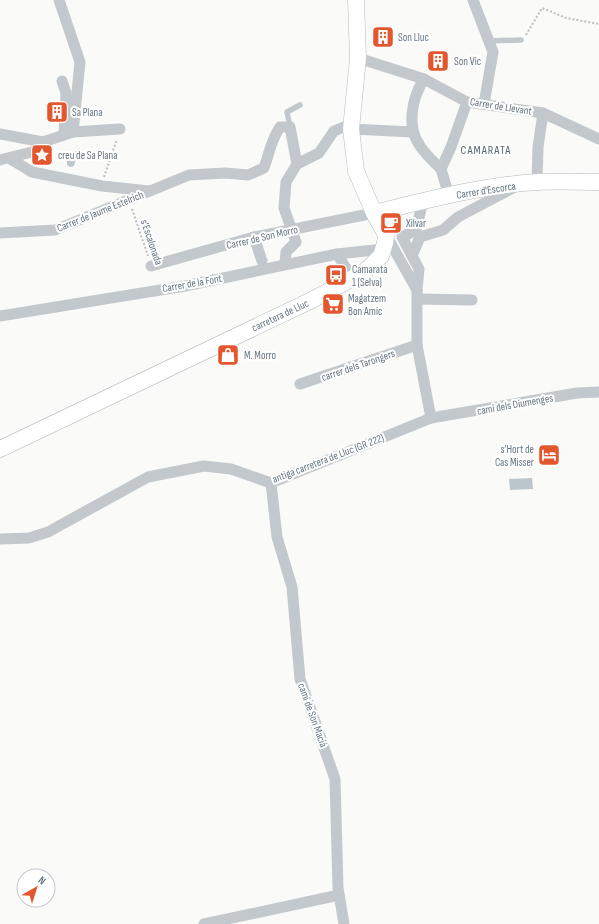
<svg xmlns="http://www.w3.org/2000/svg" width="599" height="924" viewBox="0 0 599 924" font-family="'Sofia Sans Condensed',sans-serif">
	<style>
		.water { fill: #bbc7cb }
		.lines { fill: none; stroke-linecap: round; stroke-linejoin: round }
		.secondary-casing { stroke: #b3babf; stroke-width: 17 }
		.path { stroke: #bbbfc2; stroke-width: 2; stroke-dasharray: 2 2; stroke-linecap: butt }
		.lane { stroke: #c3c8cc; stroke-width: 5.5 }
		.street { stroke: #c3c8cc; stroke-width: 11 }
		.secondary { stroke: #fff; stroke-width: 16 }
		.labels { text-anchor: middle; stroke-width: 4; stroke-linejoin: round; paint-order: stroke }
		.poi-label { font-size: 11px; fill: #657683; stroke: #fff; text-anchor: start }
		.street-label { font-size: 11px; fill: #657683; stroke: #fff }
		.neighbourhood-label { font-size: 12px; letter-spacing: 1px; fill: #57646e; stroke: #fff }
	</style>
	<rect width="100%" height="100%" fill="#fafaf8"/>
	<g class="water">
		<polygon points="78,151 74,166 70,167 67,165 67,152"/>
		<polygon points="532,478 533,489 510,490 509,479"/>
	</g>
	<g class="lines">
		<g class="secondary-casing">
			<g id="secondary">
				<path d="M374 213C427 200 483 185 538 182 558 181 579 182 599 182"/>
				<polyline points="0,449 312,300 364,272 381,256 385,243 386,235 374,213 356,171 351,129 358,58 356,0"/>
			</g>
		</g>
		<g class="path">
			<polyline points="526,35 542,8 566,18 599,24"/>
			<polyline points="104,177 117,139"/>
			<polyline points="132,209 148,256"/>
		</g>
		<g class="lane">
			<polyline points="489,41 521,40"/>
			<polyline points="290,127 287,112 300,105"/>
		</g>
		<g class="street">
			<polyline points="59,0 80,62 73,132"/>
			<polyline points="473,0 493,52 484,104"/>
			<polyline points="358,58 424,79 467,102 543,113 599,139"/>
			<path d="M424 79C412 98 406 126 420 146 426 155 434 162 441 169"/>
			<polyline points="62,81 66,93 64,135"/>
			<polyline points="351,129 413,132"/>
			<polyline points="0,134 43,142 73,132 120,129"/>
			<polyline points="9,158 32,172 102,186 149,191"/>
			<polyline points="0,160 36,151 43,142"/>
			<polyline points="537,182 538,147 543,113"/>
			<polyline points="449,196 441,169 451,147 467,102"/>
			<path d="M0 233 55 230 189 175 225 173 248 175 264 168C270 152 270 142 280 127H290L297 164"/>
			<polyline points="386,235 417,290 419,269 402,237 416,230 423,201"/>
			<polyline points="254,237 262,261"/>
			<polyline points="337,254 353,279"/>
			<polyline points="412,256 420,237 443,230 458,217 513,188"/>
			<polyline points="285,263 286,252 296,242 284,208 286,182 297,164 319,153 334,131 351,124"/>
			<polyline points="151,266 254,237 374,213"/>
			<polyline points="417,290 417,345 431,418"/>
			<polyline points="418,299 472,300"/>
			<polyline points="0,316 185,286 337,254 384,249"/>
			<polyline points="300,384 417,345"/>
			<polyline points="271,483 277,537 292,587 300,679 335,779 338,888 344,924"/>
			<polyline points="0,539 29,538 48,532 148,477 204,466 231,469 271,483 431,418 577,393 599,392"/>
			<polyline points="204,924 339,895"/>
		</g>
		<use href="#secondary" class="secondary"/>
	</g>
	<defs>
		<g id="building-square" transform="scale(1.15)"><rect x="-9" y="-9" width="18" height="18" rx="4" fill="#e4572e" stroke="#fff"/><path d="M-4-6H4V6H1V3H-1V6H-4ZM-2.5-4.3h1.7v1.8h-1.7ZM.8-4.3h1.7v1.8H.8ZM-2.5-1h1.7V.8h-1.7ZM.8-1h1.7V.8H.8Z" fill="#fff"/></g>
		<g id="sight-square" transform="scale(1.15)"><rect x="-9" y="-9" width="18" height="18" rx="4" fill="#e4572e" stroke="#fff"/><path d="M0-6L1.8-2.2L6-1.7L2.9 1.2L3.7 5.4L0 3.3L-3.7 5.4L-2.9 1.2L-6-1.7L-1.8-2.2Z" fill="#fff"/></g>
		<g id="cafe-square" transform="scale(1.15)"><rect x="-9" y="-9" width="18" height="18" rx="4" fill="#e4572e" stroke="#fff"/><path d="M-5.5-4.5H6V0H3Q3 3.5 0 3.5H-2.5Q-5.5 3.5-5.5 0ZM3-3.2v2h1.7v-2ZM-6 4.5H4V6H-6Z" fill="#fff"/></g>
		<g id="bus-square" transform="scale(1.15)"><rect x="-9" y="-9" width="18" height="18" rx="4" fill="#e4572e" stroke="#fff"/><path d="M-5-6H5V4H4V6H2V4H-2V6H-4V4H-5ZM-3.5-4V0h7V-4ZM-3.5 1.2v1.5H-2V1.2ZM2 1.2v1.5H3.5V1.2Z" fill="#fff"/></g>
		<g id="supermarket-square" transform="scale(1.15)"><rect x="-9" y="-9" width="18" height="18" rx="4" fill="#e4572e" stroke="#fff"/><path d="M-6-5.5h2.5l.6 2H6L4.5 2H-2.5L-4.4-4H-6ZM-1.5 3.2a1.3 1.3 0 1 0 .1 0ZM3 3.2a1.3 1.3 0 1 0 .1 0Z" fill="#fff"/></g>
		<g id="shop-square" transform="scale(1.15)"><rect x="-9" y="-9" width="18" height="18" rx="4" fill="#e4572e" stroke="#fff"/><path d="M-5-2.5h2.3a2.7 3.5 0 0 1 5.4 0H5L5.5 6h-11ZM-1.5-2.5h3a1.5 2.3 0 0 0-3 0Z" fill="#fff"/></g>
		<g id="hotel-square" transform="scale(1.15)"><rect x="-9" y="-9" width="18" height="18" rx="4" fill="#e4572e" stroke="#fff"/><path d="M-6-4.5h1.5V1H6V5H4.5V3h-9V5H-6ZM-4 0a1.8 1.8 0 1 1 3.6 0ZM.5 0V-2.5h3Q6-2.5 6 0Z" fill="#fff"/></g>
	</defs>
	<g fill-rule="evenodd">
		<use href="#building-square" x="383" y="37"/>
		<use href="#building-square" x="438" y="61"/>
		<use href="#building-square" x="57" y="112"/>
		<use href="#sight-square" x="42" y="155"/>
		<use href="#cafe-square" x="391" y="223"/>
		<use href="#bus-square" x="336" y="275"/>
		<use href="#supermarket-square" x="333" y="304"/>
		<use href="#shop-square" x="228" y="355"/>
		<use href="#hotel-square" x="549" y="455"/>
	</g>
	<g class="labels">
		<g class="poi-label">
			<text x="398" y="41">Son Lluc</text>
			<text x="454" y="65">Son Vic</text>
			<text x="72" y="116">Sa Plana</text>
			<text x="58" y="159">creu de Sa Plana</text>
			<text x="406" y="227">Xilvar</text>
			<text x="352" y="273">Camarata<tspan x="352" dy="13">1 (Selva)</tspan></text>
			<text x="348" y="302">Magatzem<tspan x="348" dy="13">Bon Amic</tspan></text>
			<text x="244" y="359">M. Morro</text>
			<text x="534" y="453" text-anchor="end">s’Hort de<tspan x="534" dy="13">Cas Misser</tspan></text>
		</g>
		<g class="street-label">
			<text transform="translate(501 106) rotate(9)" y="4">Carrer de Llevant</text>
			<text transform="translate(486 190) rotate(-9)" y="4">Carrer d'Escorca</text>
			<text transform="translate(100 211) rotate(-22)" y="4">Carrer de Jaume Estelrich</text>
			<text transform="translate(262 237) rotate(-13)" y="4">Carrer de Son Morro</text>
			<text transform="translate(152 242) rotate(71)" y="4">s'Escalonada</text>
			<text transform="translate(192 283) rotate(-10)" y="4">Carrer de la Font</text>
			<text transform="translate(280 315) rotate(-25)" y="4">carretera de Lluc</text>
			<text transform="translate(358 365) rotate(-19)" y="4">carrer dels Tarongers</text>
			<text transform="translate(515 404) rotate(-10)" y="4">camí dels Diumenges</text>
			<text transform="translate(328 458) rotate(-21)" y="4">antiga carretera de Lluc (GR 222)</text>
			<text transform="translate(313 715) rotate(70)" y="4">camí de Son Macià</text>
		</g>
		<g class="neighbourhood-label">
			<text x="486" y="154">CAMARATA</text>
		</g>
	</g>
	<g transform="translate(36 888) rotate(39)"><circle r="19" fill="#ffffff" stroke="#c1c8cd"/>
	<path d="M0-3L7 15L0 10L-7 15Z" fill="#e4572e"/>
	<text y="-6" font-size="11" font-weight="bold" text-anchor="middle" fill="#657683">N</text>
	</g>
</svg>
